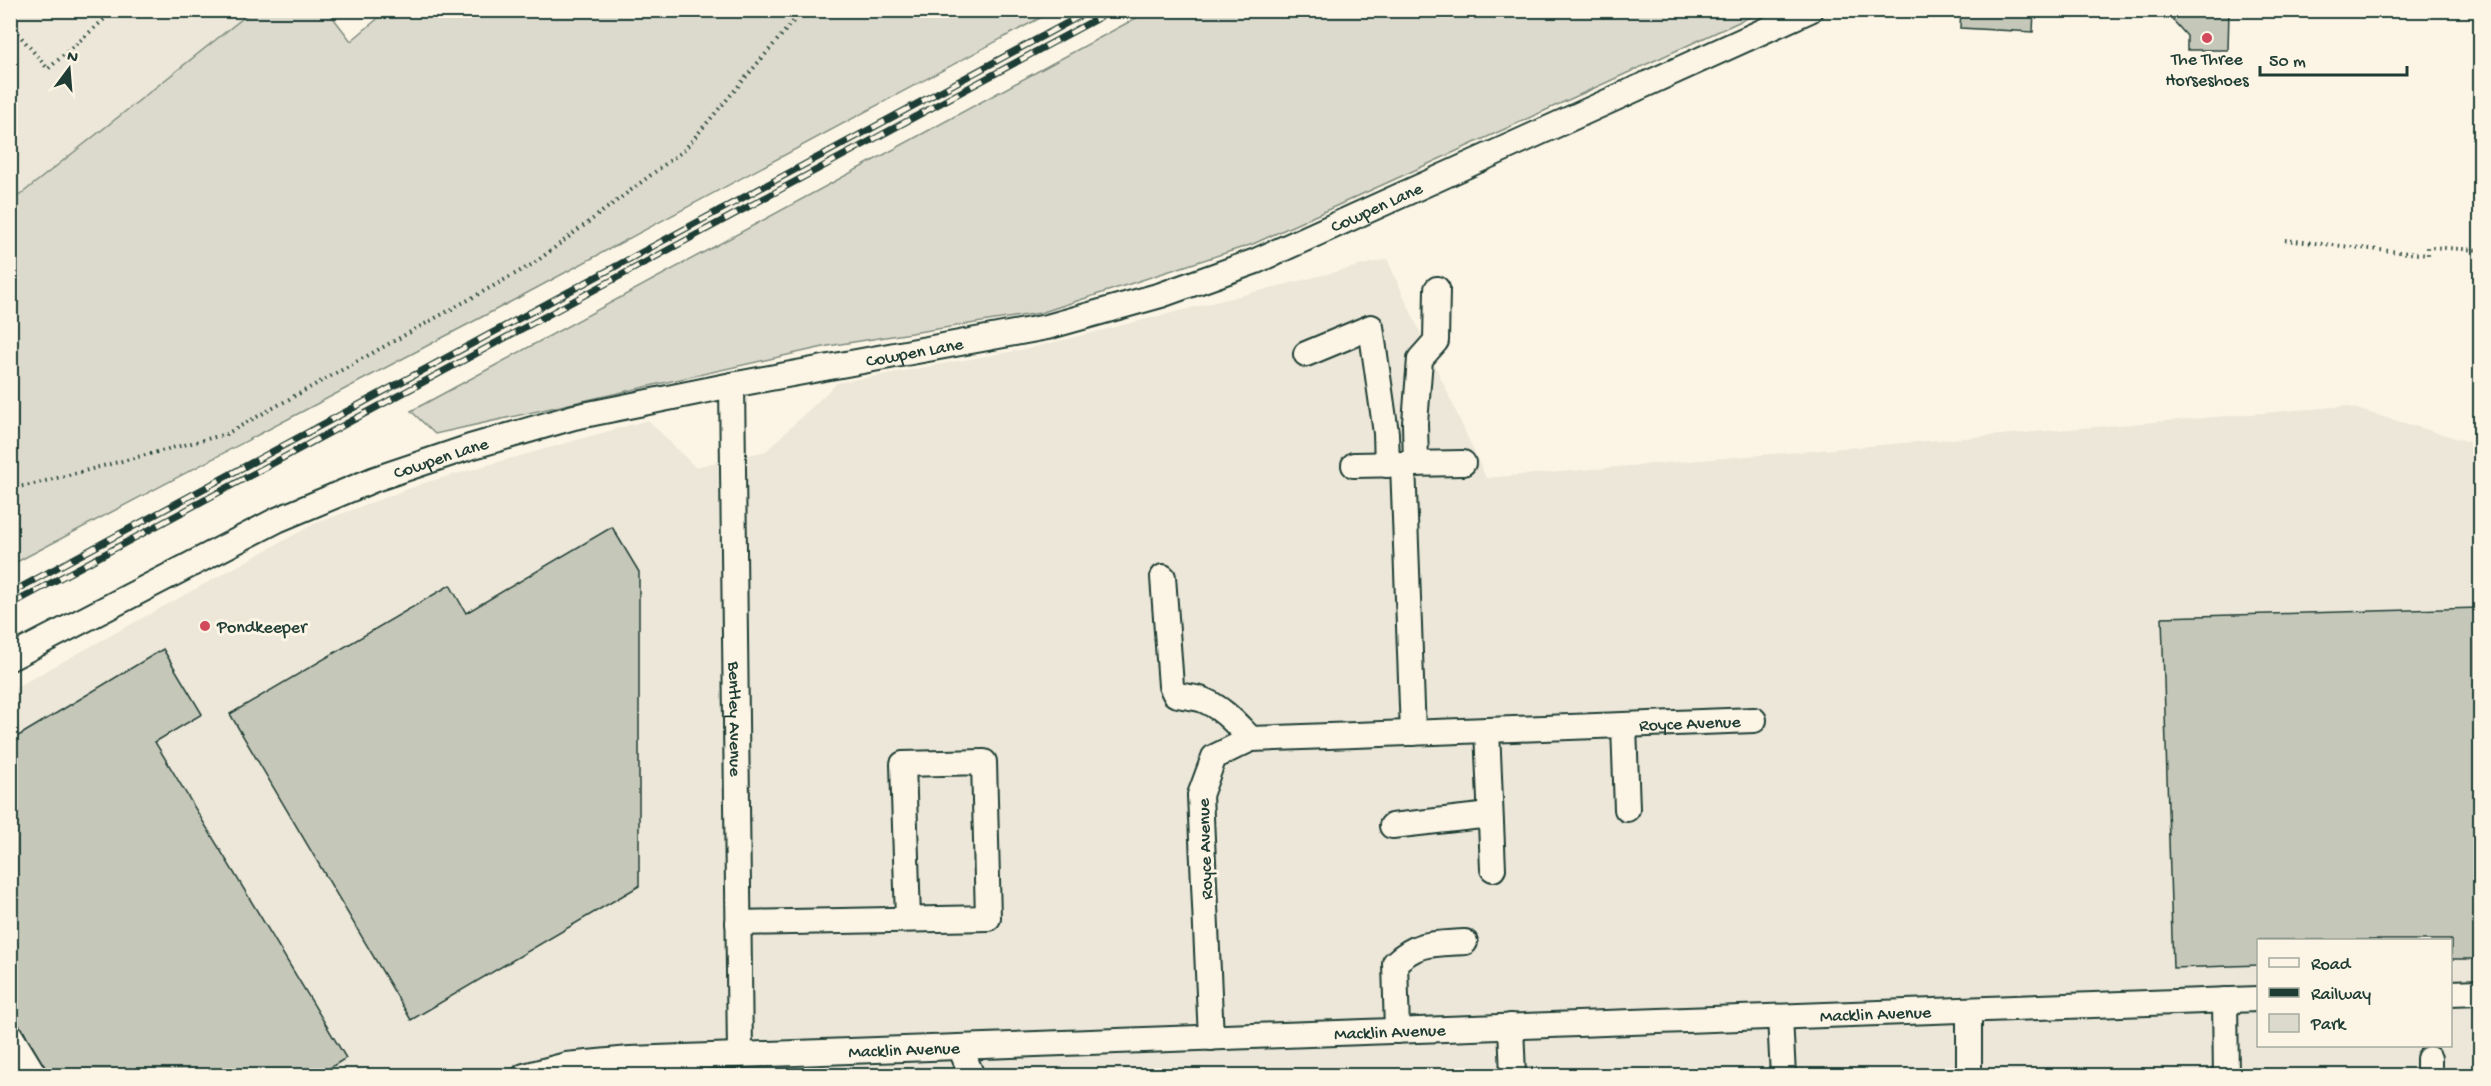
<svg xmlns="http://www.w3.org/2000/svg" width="2491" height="1086" viewBox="0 0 2491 1086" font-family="'Gochi Hand',sans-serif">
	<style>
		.built { fill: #ece7d8; fill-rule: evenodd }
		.green { fill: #dcdacc; stroke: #7e8c80; stroke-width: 1.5 }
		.building { fill: #c5c7b9; stroke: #1f3d34; stroke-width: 1.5 }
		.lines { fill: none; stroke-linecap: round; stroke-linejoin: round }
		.minor-casing { stroke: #1f3d34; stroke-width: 28 }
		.path { stroke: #1f3d34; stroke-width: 4; stroke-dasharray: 1.5 4.5; stroke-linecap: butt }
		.minor { stroke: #fcf5e5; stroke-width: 24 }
		.rail-casing { stroke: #1f3d34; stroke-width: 7 }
		.rail { stroke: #fcf5e5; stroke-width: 4.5; stroke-dasharray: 14; stroke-linecap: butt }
		.poi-dot { fill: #d1495b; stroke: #fcf5e5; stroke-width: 2 }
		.labels { text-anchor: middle; stroke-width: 6; stroke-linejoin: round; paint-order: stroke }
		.poi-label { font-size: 18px; fill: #1f3d34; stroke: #fcf5e5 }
		.street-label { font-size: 18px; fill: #1f3d34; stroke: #fcf5e5 }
	</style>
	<rect width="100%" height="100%" fill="#fcf5e5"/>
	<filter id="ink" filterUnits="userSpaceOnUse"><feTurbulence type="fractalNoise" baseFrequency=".0167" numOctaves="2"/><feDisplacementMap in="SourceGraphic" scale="12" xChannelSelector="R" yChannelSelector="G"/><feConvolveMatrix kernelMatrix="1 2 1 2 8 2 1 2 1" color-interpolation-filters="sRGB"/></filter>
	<g filter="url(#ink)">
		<g class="built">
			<polygon points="11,10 252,10 252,11 11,202"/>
			<path d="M1387 259 1486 478 2346 406 2480 445V1075L11 1076V690L314 524 424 483 648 420 695 467 766 451 837 383 1031 348ZM2258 940H2450V1046H2258Z"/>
		</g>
		<g class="green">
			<polygon points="388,10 1053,11 516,299 11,565 11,202 252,11 328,11 351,41"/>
			<polygon points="1149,11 1763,11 1253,244 1040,313 828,346 435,434 411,411"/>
		</g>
		<g class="building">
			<polygon points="1961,10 2034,10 2033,32 1960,28"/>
			<polygon points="2164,10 2229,10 2228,50 2187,50 2187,36"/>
			<polygon points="612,527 639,572 639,886 411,1020 230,714 450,585 466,613"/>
			<polygon points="2478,608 2481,681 2481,959 2451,959 2451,940 2259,940 2259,965 2173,968 2162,617"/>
			<polygon points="163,649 202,714 155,742 346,1058 317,1076 49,1076 22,1028 10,1021 10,741"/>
		</g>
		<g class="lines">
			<g class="minor-casing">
				<g id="minor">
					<polyline points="1306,354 1371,327 1386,433 1387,465"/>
					<path id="s1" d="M732 385 740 1054"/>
					<polyline points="1403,464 1413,733"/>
					<polyline points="1416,464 1415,423 1420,359 1436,341 1437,289"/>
					<polyline points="1354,465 1463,463"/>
					<path d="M1163 577 1171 686 1175 694C1184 697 1195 697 1203 700 1223 708 1237 725 1251 739"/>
					<path id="s2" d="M10 658 277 520 375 479 470 447 574 417 732 385 1047 327 1161 295 1256 261 1810 10"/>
					<polyline points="1624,726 1627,809"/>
					<polyline points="1487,730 1493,869"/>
					<polyline points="1392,826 1490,815"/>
					<polyline points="738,923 988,918 984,762 903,764 908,919"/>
					<polyline points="2450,993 2480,992"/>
					<polyline points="2225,1000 2226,1076"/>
					<polyline points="1969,1010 1969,1076"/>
					<polyline points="1780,1017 1783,1076"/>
					<polyline points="1511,1026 1513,1076"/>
					<path d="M1397 1031 1395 963C1418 941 1435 944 1465 942"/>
					<polyline points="10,1035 35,1076"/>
					<path id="s3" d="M1211 1038 1200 795 1214 757 1251 739 1754 720"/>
					<polyline points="960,1047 972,1076"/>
					<polyline points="2429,1059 2429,1076"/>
					<path id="s4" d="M524 1076 566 1065 630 1059 2258 999"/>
				</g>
			</g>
			<g class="path">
				<polyline points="10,24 48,69 109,15 105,10"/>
				<polyline points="2285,240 2428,255 2428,247 2480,250"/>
				<polyline points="10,488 30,485 226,434 533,264 684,150 803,10"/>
			</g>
			<use href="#minor" class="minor"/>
			<g class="rail-casing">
				<g id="rail">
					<polyline points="10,593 1091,10"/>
					<polyline points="10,605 1113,10"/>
				</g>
			</g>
			<use href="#rail" class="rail"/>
		</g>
	</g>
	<g class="poi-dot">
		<circle cx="2207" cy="38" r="6"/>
		<circle cx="205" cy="626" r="6"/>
	</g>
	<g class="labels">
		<g class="poi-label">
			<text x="2207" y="64">The Three<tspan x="2207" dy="21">Horseshoes</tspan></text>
			<text x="217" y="632" text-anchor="start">Pondkeeper</text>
		</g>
		<g class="street-label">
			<text dy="6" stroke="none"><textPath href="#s2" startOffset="1448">Cowpen Lane</textPath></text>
			<text dy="6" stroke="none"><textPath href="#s2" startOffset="962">Cowpen Lane</textPath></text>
			<text dy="6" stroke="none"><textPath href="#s2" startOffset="476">Cowpen Lane</textPath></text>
			<text dy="6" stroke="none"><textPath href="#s1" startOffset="334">Bentley Avenue</textPath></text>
			<text dy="6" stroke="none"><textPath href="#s3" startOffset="764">Royce Avenue</textPath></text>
			<text transform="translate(1204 849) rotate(-92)" y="6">Royce Avenue</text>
			<text dy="6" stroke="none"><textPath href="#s4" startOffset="1354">Macklin Avenue</textPath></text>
			<text dy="6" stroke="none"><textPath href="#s4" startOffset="868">Macklin Avenue</textPath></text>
			<text dy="6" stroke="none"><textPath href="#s4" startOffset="382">Macklin Avenue</textPath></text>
		</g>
	</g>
	<rect width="2491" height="1086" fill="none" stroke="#fcf5e5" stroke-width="36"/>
	<rect x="18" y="18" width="2455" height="1050" fill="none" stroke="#1f3d34" stroke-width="2" filter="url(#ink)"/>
	<rect x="2257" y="939" width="195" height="108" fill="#fcf5e5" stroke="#a4ab9e" stroke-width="1.5"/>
	<rect x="2269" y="958" width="30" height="9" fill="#fcf5e5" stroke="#a4ab9e" stroke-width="1.5"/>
	<text x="2311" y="969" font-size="18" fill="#1f3d34">Road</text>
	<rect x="2269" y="988" width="30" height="9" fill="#1f3d34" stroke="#a4ab9e" stroke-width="1.5"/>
	<text x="2311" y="999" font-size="18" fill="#1f3d34">Railway</text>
	<rect x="2269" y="1014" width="30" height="18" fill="#dcdacc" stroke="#a4ab9e" stroke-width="1.5"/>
	<text x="2311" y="1029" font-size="18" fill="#1f3d34">Park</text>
	<g transform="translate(69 69) rotate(16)" stroke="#fcf5e5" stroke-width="4.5" paint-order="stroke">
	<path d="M0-4.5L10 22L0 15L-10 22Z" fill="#1f3d34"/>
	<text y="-9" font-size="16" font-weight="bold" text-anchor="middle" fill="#1f3d34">N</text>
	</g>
	<path d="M2260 66v9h147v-9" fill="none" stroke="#1f3d34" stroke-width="3"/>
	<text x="2269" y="66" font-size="18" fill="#1f3d34" stroke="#fcf5e5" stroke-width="4.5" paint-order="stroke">50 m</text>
</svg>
